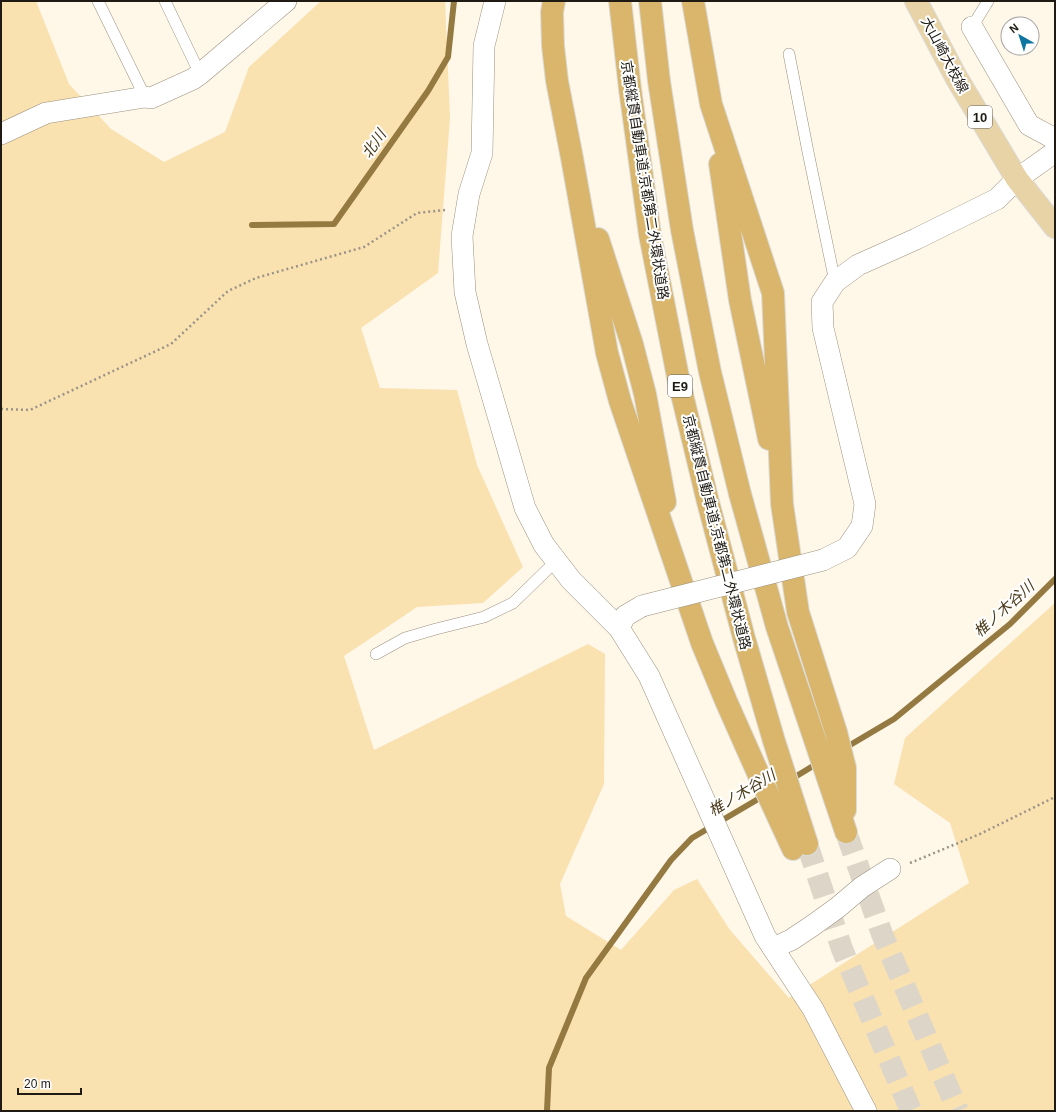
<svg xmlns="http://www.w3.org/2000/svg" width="1056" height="1112" viewBox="0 0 1056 1112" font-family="Arial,'Noto Sans JP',sans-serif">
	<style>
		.green { fill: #fae1b0 }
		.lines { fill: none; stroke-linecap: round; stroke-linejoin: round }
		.stream { stroke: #947941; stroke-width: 6 }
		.highway-tunnel { stroke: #ddd6c8; stroke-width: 22; stroke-dasharray: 22 11; stroke-linecap: butt }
		.lane-casing { stroke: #9a917f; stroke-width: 12 }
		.street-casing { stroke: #9a917f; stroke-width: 22 }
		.primary-casing { stroke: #dbdbd9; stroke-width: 24 }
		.highway-casing { stroke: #dbdbd9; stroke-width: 24 }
		.path { stroke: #9a9489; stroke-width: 2.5; stroke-dasharray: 2 3; stroke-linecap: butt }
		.lane { stroke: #fff; stroke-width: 11 }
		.street { stroke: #fff; stroke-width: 21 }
		.primary { stroke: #e8d3a7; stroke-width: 22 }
		.highway { stroke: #d9b66c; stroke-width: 22 }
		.street-bridge-casing { stroke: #9a917f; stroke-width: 22; stroke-linecap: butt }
		.street-bridge { stroke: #fff; stroke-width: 21 }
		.labels { text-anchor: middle; stroke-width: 4; stroke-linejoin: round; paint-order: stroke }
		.shield { fill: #fff; stroke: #625f5a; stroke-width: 1 }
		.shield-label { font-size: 13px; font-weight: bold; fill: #1f1b14 }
		.street-label { font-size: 14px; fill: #1f1b14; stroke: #fff }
		.water-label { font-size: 15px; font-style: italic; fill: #4a3a19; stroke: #fff }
	</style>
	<rect width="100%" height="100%" fill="#fff7e8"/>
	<polygon class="green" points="1,1 36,1 69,84 111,129 164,162 225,132 249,67 321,1 445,1 450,118 438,273 361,328 380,388 457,390 477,465 523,567 483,603 417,607 344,656 374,750 588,644 605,654 604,784 560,884 566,916 621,950 674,890 697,879 730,930 789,998 969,883 950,823 894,784 905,738 1055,603 1055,1111 1,1111"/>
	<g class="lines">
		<g class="stream">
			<polyline points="252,225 334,224 428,91 448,57 454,1"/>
			<polyline points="845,748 894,719 1010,624 1055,579"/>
			<polyline points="790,780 818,763"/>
			<polyline points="547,1111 549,1068 586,978 671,860 692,838 765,795"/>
		</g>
		<g class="highway-tunnel">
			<polyline points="846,832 882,934 958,1111"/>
			<polyline points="807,844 842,949 911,1111"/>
		</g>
		<g class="lane-casing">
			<g id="lane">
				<polyline points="98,1 145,97"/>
				<polyline points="165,1 200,74"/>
				<polyline points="972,27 988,1"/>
				<polyline points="789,54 808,152 835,282"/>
				<polyline points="376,654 405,638 436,629 484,617 513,603 556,561"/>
			</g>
		</g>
		<g class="street-casing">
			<g id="street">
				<polyline points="495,1 484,46 482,153 469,194 462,236 465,292 477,344 525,508 544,545 571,580 619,628 649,676 765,936 813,1009 866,1111"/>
				<polyline points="972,27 1029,125 1055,139"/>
				<polyline points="1,134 46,113 145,97 151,98 193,79 200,74 286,1"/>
				<polyline points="823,560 847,548 862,526 865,504 823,328 822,302 835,282 858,265 916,239 997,199 1017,179 1055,152"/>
				<polyline points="619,628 625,616 642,606"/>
				<polyline points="773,948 791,940 812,926 837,908 862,887 890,869"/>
			</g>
		</g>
		<g class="primary-casing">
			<polyline id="primary" points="916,1 956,77 1017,179 1055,227"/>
		</g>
		<g class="highway-casing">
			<g id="highway">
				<polyline points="554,1 552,12 553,46 557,81 572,158 607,353 620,401 702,643 726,701 758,773 793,849"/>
				<polyline points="620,1 630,89 650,235 679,382 708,502 744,638 774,741 807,844"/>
				<polyline points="650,1 659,81 682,230 710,372 740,494 777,627 846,832"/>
				<polyline points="693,1 711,104 773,293 782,504 798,612 836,732 845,768 845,810"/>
				<polyline points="720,164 740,300 769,439"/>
				<polyline points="598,239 632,344 645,394 665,502"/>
			</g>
		</g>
		<g class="path">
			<polyline points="1,409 30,410 171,344 228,291 256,278 364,247 417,213 445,210"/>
			<polyline points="910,863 980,834 1055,797"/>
		</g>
		<use href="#lane" class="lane"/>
		<use href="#street" class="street"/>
		<use href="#primary" class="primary"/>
		<use href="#highway" class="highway"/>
		<g class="street-bridge-casing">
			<polyline id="street-bridge" points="642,606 823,560"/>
		</g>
		<use href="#street-bridge" class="street-bridge"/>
	</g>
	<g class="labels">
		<g class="shield">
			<rect x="968" y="106" width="24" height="22" rx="3"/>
			<rect x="668" y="375" width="24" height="22" rx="3"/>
		</g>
		<g class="shield-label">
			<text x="980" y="122">10</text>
			<text x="680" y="391">E9</text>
		</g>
		<g class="street-label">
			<text transform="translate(945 55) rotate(62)" y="5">大山崎大枝線</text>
			<text transform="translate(645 180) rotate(81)" y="5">京都縦貫自動車道;京都第二外環状道路</text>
			<text transform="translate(717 532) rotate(76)" y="5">京都縦貫自動車道;京都第二外環状道路</text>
		</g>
		<g class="water-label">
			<text transform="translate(374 144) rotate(-55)" y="5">北川</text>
			<text transform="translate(1004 609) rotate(-42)" y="5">椎ノ木谷川</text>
			<text transform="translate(742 793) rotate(-31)" y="5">椎ノ木谷川</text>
		</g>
	</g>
	<rect width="1056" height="1112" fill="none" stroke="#1f1b14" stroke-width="4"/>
	<g transform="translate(1020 36) rotate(321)"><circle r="19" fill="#ffffff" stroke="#a5a4a1"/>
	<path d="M0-3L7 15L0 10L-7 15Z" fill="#0f75a1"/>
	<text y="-6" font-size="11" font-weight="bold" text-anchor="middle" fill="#1f1b14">N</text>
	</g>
	<path d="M18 1088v6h63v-6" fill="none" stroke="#1f1b14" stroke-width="2"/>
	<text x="24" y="1088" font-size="12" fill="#1f1b14" stroke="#ffffff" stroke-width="3" paint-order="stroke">20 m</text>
</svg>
